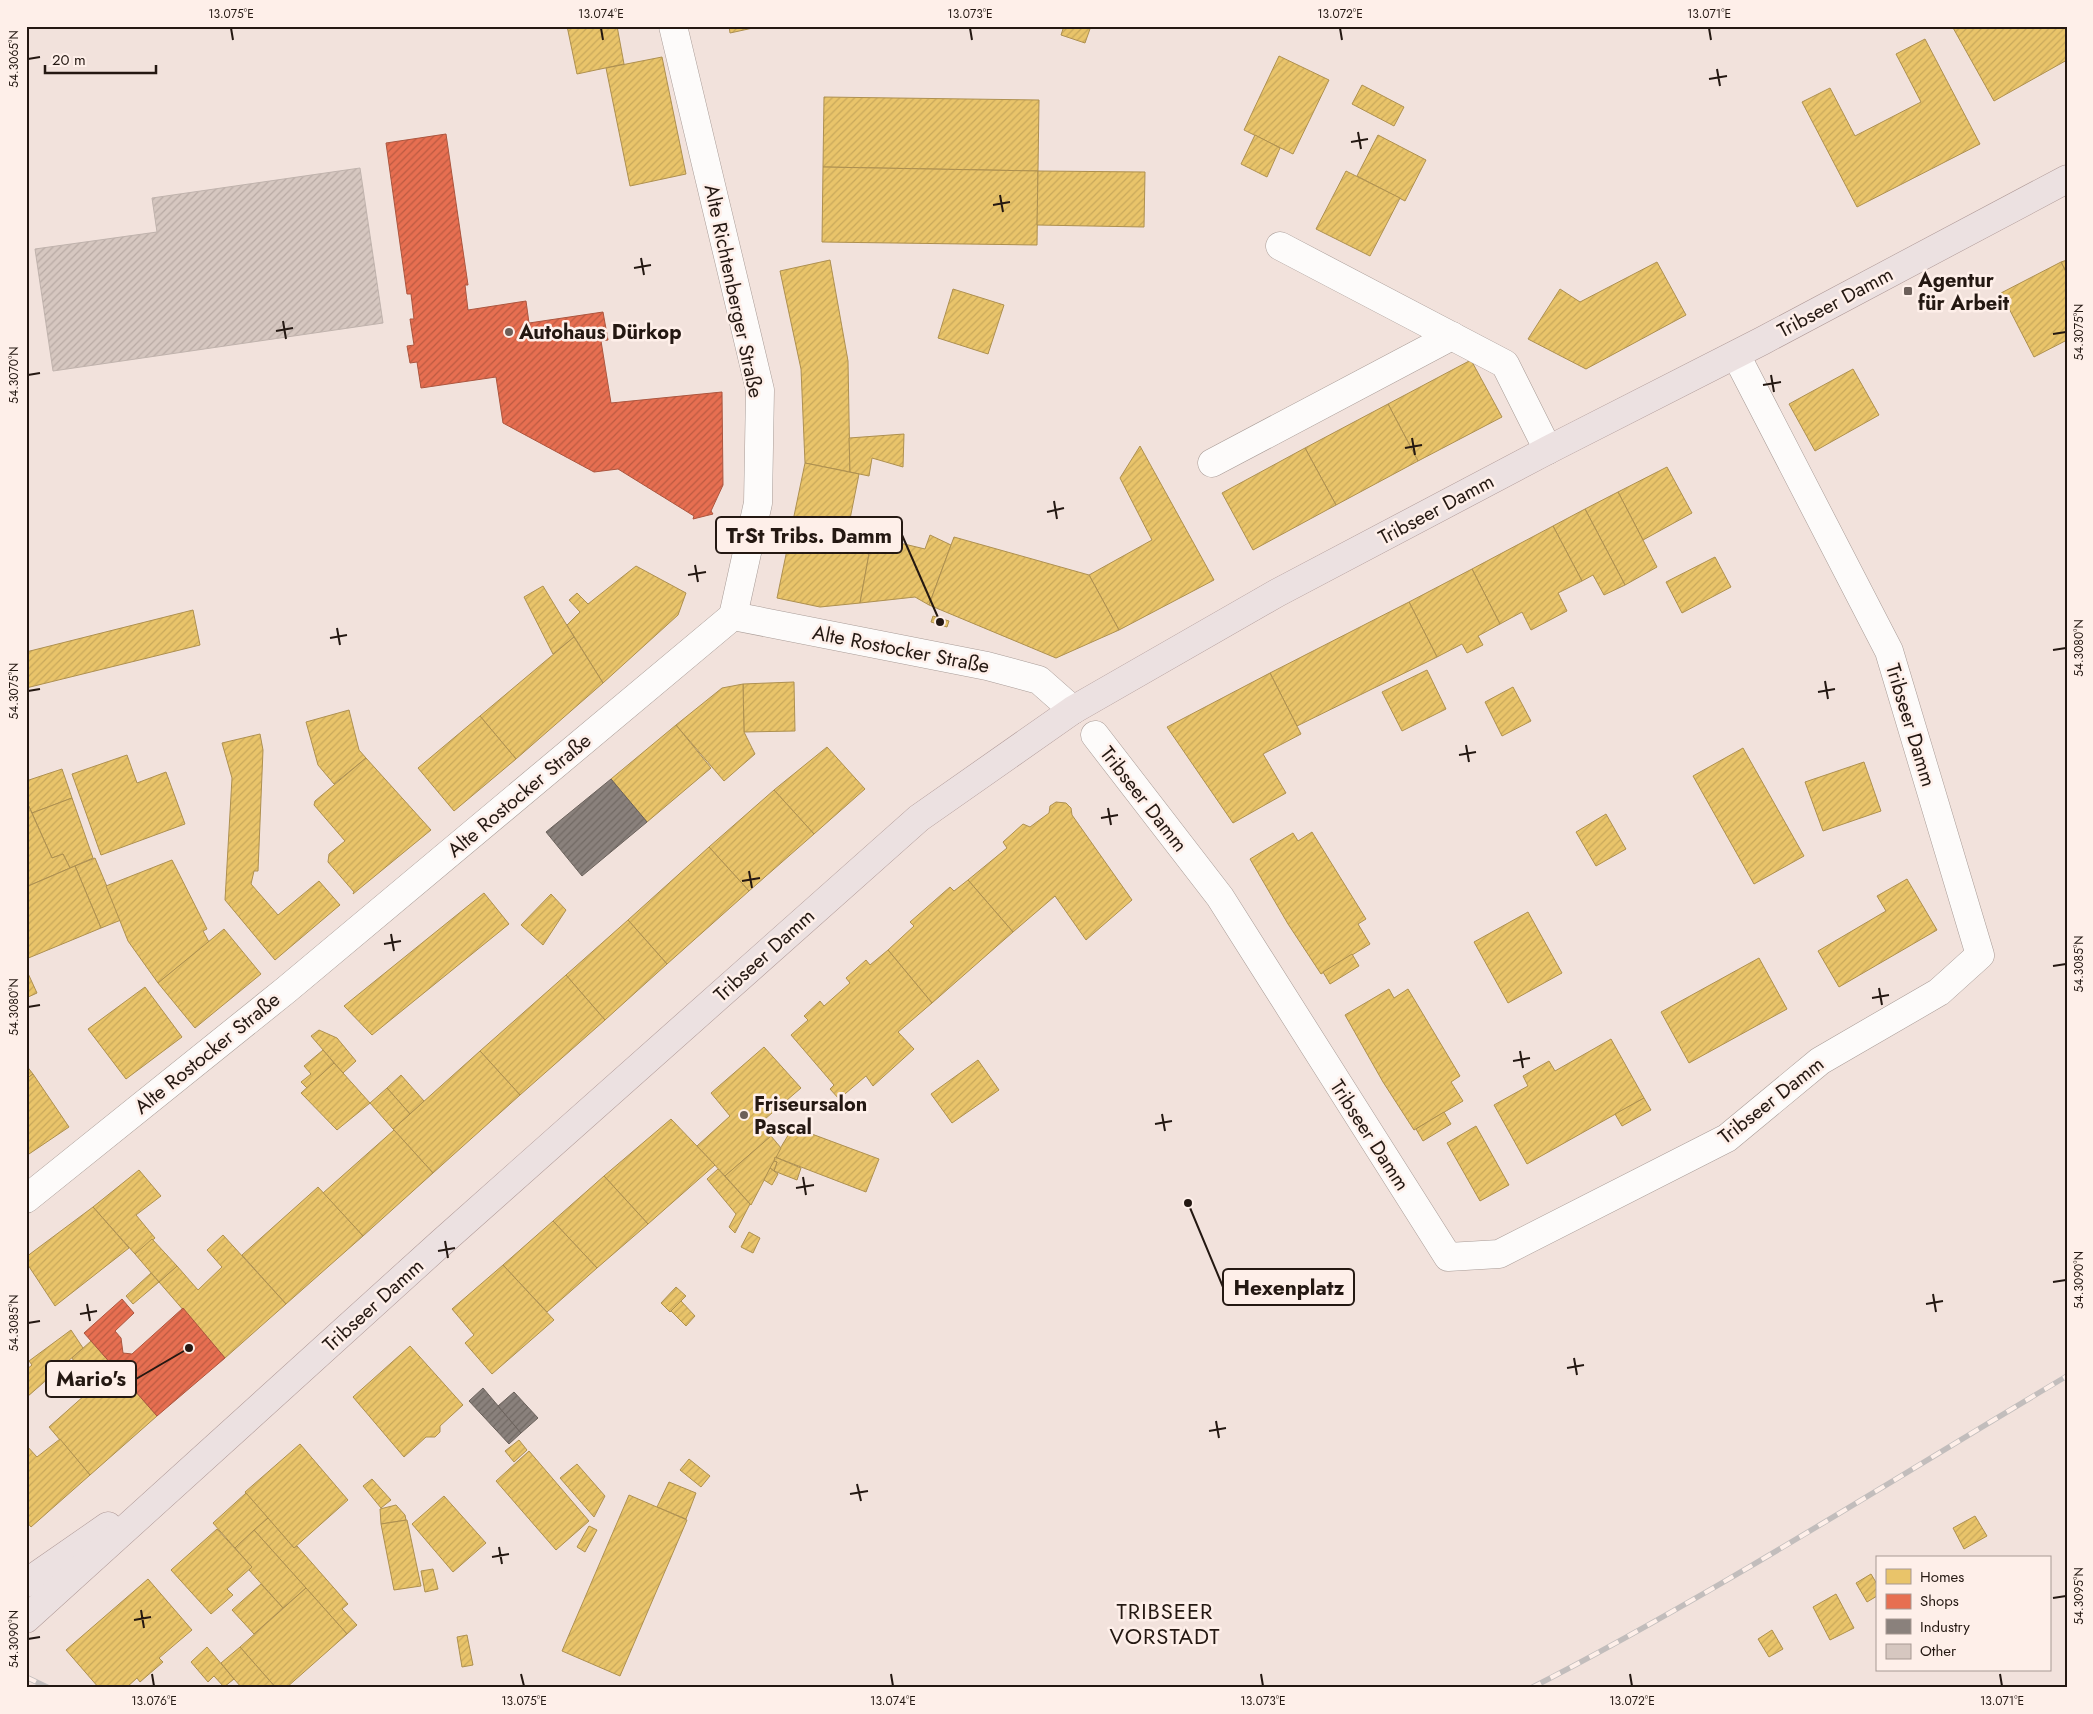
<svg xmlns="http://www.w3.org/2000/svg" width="2093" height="1714" viewBox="0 0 2093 1714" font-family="Jost,sans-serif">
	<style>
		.homes { fill: url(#homes-hatch); stroke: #ae9050 }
		.shops { fill: url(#shops-hatch); stroke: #ac553e }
		.industry { fill: url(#industry-hatch); stroke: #6b625c }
		.building { fill: url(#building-hatch); stroke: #c0b3ad }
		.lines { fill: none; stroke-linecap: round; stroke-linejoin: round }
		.minor-casing { stroke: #a89b96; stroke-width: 29 }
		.major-casing { stroke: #b09a98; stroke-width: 29 }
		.minor { stroke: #fdfbfa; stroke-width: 28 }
		.major { stroke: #ece1e1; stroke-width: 28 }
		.rail-casing { stroke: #c2bdbc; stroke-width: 5.5 }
		.rail { stroke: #feefe9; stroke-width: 4; stroke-dasharray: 11; stroke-linecap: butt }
		.ticks { fill: none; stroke: #241812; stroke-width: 2 }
		.poi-dot { fill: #6c5f59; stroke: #feefe9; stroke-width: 2 }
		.labels { text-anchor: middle; stroke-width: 5; stroke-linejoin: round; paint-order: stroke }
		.poi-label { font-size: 20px; font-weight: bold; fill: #241812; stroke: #feefe9; text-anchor: start }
		.street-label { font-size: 20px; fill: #241812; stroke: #feefe9 }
		.quarter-label { font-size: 22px; letter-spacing: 1px; fill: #241812; stroke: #feefe9 }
		.leader { fill: none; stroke: #241812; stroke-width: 2 }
		.callout-dot { fill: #241812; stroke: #feefe9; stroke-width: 2 }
		.callout { fill: #feefe9; stroke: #241812; stroke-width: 2 }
		.callout-label { font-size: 21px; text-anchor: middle; font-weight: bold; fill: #241812 }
		.neatline { fill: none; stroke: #241812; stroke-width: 2 }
		.ticks-label { font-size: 12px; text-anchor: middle; fill: #241812 }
	</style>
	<defs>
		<pattern id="homes-hatch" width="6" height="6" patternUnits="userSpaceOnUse" patternTransform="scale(1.25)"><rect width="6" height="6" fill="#e9c46a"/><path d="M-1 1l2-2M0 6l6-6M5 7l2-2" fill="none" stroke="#c8a85b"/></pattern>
		<pattern id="shops-hatch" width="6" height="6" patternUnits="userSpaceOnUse" patternTransform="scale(1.25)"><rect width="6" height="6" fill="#e76f51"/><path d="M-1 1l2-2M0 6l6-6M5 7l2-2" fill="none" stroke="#bb5a42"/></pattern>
		<pattern id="industry-hatch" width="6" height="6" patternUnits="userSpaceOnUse" patternTransform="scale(1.25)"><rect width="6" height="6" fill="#8a817c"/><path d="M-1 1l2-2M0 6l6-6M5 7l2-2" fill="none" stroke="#716964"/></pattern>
		<pattern id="building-hatch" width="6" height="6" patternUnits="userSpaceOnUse" patternTransform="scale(1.25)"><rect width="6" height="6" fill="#d6c7c0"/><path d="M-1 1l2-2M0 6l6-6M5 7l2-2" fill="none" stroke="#b8aaa4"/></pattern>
	</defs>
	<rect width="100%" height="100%" fill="#f2e2dc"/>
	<g class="homes">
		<polygon points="567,26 617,26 624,64 577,74"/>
		<polygon points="729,26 762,26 730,33"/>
		<polygon points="1064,26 1091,26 1085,43 1061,35"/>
		<polygon points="1952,26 2066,26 2067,60 1994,101"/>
		<polygon points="1925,39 1980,144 1857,207 1802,102 1830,88 1855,136 1921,102 1896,54"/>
		<polygon points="1279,56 1329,80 1293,154 1244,130"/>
		<polygon points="662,57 686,174 630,186 606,68"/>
		<polygon points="1362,85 1404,107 1394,126 1352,104"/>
		<polygon points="824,97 1039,100 1038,171 823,167"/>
		<polygon points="1255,135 1280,148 1267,177 1241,164"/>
		<polygon points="1378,135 1426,160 1405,201 1357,176"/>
		<polygon points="823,167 1038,171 1037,245 822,242"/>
		<polygon points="1038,171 1145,172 1144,227 1037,225"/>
		<polygon points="1346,171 1400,198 1370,256 1316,229"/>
		<polygon points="830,260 848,361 850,472 805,463 801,369 780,271"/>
		<polygon points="2067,260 2067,274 2061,262"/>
		<polygon points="1657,262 1686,315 1586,369 1528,339 1560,289 1580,302"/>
		<polygon points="2061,262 2067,274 2067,340 2034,357 2001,293"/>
		<polygon points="953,289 1004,305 988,354 938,338"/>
		<polygon points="1471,360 1502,417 1418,461 1388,404"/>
		<polygon points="1853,369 1879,415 1815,451 1789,404"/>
		<polygon points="1388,404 1418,461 1336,505 1305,448"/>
		<polygon points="904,434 903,467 872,458 869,476 850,472 849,438"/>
		<polygon points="1140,446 1214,580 1119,630 1089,575 1152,540 1120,478"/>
		<polygon points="1305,448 1336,505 1253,550 1222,493"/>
		<polygon points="805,463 859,474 844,549 869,554 860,603 820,607 777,598"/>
		<polygon points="1667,467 1692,513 1643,540 1618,492"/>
		<polygon points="1618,492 1657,567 1625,585 1585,509"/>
		<polygon points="1585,509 1625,585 1604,595 1593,575 1582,581 1553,526"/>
		<polygon points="1553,526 1582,581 1558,593 1567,611 1531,630 1522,612 1500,624 1472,569"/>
		<polygon points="930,535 951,545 929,605 915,597 860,603 869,554 875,537 925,549"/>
		<polygon points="954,537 1089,575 1119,630 1056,658 929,605"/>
		<polygon points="1715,557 1731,587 1682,613 1666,582"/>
		<polygon points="636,566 686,593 678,615 603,683 567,625 580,612 569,600 577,593 588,604"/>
		<polygon points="1472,569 1500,624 1478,636 1483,645 1467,653 1462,644 1437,657 1409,602"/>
		<polygon points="543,586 574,637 553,654 524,597"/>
		<polygon points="1409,602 1437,657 1297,726 1270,673"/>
		<polygon points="193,610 200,645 26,688 26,652"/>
		<polygon points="933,616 949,621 947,627 931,622"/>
		<polygon points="574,637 603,683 516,759 480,716"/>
		<polygon points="1427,670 1446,709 1402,731 1382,692"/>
		<polygon points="1270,673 1301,734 1263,754 1286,793 1233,823 1167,727"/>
		<polygon points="794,682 795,731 744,732 743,684"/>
		<polygon points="743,684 744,732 755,754 724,781 676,725 722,688"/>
		<polygon points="1513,687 1531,721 1502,736 1485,702"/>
		<polygon points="349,710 359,750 366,758 334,784 318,765 306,722"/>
		<polygon points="480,716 516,759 454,811 418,768"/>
		<polygon points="676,725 711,768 647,822 611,779"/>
		<polygon points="260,734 263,750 258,871 254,871 251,884 278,915 319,881 340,905 275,960 225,900 232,778 222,743"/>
		<polygon points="827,747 865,789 814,834 774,790"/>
		<polygon points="1743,748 1804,856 1754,884 1693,776"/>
		<polygon points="127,755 137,783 166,772 185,824 101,855 72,774"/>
		<polygon points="366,758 431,830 353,894 354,892 328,862 329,854 345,841 314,805 315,801"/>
		<polygon points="1864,762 1881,811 1823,831 1805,782"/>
		<polygon points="62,769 72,798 32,813 26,800 26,781"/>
		<polygon points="774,790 814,834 749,891 709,847"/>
		<polygon points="72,798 93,858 70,868 63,854 52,858 32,813"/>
		<polygon points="26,800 52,858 63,854 70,868 28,886"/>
		<polygon points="1056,802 1066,803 1071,808 1072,815 1132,900 1086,940 1055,896 1013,932 968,880 1007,848 1003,842 1023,824 1030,827 1049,813 1050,806"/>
		<polygon points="1606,814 1626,849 1596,866 1576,832"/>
		<polygon points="1312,832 1366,919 1358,924 1370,944 1321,974 1288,924 1250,859 1293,833 1298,841"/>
		<polygon points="709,847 749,891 667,964 628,920"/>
		<polygon points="95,858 121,920 101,928 75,866"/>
		<polygon points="172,860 207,929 203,931 209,942 158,983 128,941 106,886"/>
		<polygon points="75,866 101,928 26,959 26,887"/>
		<polygon points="1907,879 1937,930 1839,987 1818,951 1886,911 1877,896"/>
		<polygon points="968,880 1013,932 932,1003 888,950 914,926 910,922 950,887 954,891"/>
		<polygon points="484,893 509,924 372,1035 344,1006"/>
		<polygon points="551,894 566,910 543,945 521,925"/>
		<polygon points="1528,912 1562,973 1508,1003 1474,942"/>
		<polygon points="628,920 667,964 605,1020 566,975"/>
		<polygon points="224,929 261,974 195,1028 158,983"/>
		<polygon points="888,950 932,1003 898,1032 914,1049 873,1086 866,1076 839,1099 830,1089 834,1085 791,1035 808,1020 804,1016 820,1001 824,1006 850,983 846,978 866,960 870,965"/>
		<polygon points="1352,954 1359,966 1330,984 1323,972"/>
		<polygon points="1759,958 1787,1009 1689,1063 1661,1012"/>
		<polygon points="26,969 37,993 26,998"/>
		<polygon points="566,975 605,1020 520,1095 480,1051"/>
		<polygon points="145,987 182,1037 126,1079 88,1029"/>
		<polygon points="1389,989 1394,998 1408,989 1460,1076 1451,1082 1463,1101 1414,1130 1383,1082 1345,1015"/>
		<polygon points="319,1030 337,1038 356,1061 343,1073 311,1036"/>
		<polygon points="1611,1039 1644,1098 1527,1164 1494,1105 1528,1086 1523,1076 1549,1061 1555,1071"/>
		<polygon points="764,1047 801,1088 765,1119 776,1132 725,1176 697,1146 730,1116 711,1093"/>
		<polygon points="323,1050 334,1063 307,1088 301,1082 311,1074 304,1066"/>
		<polygon points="480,1051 520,1095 433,1173 393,1129"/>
		<polygon points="978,1060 999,1090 952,1123 931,1094"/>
		<polygon points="334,1063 370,1103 337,1130 301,1093"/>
		<polygon points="26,1065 33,1074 26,1079"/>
		<polygon points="33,1074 69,1127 26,1156 26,1079"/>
		<polygon points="401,1075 424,1101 410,1114 387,1088"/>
		<polygon points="387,1088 410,1114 393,1129 370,1103"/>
		<polygon points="1644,1098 1651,1110 1622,1126 1615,1114"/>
		<polygon points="1444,1112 1451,1124 1423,1141 1416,1129"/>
		<polygon points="671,1119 715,1165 648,1224 604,1176"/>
		<polygon points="1476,1126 1509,1185 1480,1201 1447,1143"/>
		<polygon points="793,1127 879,1159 866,1192 775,1157"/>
		<polygon points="394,1130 433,1173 363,1236 323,1193"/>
		<polygon points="771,1136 781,1148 751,1205 725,1176"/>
		<polygon points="775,1157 801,1168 797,1180 774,1171 777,1162 774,1161"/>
		<polygon points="774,1161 777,1162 774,1171 770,1168"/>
		<polygon points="770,1168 778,1174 772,1185 764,1180"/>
		<polygon points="718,1169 750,1204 735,1233 729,1227 736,1214 707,1179"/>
		<polygon points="139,1170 161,1196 136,1215 155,1238 135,1254 93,1207"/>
		<polygon points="604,1176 648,1224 597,1268 553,1221"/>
		<polygon points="318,1187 363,1236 286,1304 242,1255"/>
		<polygon points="93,1207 129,1248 55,1306 26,1262 26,1257"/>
		<polygon points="553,1221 597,1268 547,1312 503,1265"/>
		<polygon points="749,1232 760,1238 753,1253 741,1247"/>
		<polygon points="223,1235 286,1304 225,1358 159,1282 177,1266 198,1290 222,1267 207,1250"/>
		<polygon points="152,1239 177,1266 159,1282 135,1254"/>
		<polygon points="503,1265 554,1320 492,1374 465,1343 474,1335 452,1309"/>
		<polygon points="151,1273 159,1282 133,1304 126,1296"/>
		<polygon points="676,1287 686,1296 670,1312 661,1303"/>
		<polygon points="681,1301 695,1316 686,1326 671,1311"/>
		<polygon points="71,1330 83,1348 27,1397 26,1370 32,1365 29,1361"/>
		<polygon points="91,1341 157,1416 90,1475 49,1427 103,1379 101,1375 92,1374 81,1369 73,1375 68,1369 75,1363 72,1358"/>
		<polygon points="410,1346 463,1405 440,1426 440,1432 435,1437 426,1437 404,1457 353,1397"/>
		<polygon points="60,1439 90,1475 31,1527 26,1521 26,1445 37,1457"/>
		<polygon points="519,1440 527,1450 514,1462 505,1451"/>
		<polygon points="300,1444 348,1500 294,1548 245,1492"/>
		<polygon points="529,1451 589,1521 556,1550 496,1481"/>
		<polygon points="689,1459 710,1476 701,1487 680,1470"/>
		<polygon points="577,1464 605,1496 594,1517 560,1478"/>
		<polygon points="372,1479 391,1500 381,1508 363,1486"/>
		<polygon points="669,1482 696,1493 686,1519 657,1507"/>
		<polygon points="246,1493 268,1518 235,1548 213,1523"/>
		<polygon points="629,1495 687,1520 620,1676 562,1651"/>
		<polygon points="444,1496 486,1543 453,1572 412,1524"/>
		<polygon points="396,1505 405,1515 406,1520 381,1524 380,1509"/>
		<polygon points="1975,1516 1987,1536 1964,1549 1953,1528"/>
		<polygon points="268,1518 294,1548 297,1546 348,1604 342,1609 357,1625 347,1634 254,1530"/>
		<polygon points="407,1520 421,1586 394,1590 381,1524"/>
		<polygon points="589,1526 597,1530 585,1552 577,1547"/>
		<polygon points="217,1529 252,1567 227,1589 233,1595 211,1614 171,1570"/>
		<polygon points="254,1530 306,1588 283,1608 249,1570 252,1567 235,1548"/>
		<polygon points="433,1569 438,1589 425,1592 421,1571"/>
		<polygon points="1871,1574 1877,1584 1877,1596 1867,1602 1856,1583"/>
		<polygon points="148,1579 192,1630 159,1658 163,1662 140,1682 137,1678 126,1688 99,1688 66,1650"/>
		<polygon points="261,1584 283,1608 254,1634 232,1610"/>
		<polygon points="306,1588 347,1634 286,1688 276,1688 240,1647"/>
		<polygon points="1836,1594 1854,1628 1830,1640 1813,1607"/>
		<polygon points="1772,1630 1783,1649 1769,1657 1758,1639"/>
		<polygon points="467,1635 473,1665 462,1667 457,1637"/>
		<polygon points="207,1647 234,1679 224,1687 214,1676 208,1682 191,1662"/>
		<polygon points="240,1647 276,1688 242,1688 234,1679 221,1663"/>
	</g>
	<g class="shops">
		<polygon points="446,134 468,285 465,285 468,310 526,301 529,323 603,312 608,340 601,341 611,403 722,392 723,485 711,511 713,514 693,519 694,516 618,469 594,472 503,423 496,377 421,388 417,362 410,363 407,346 414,345 410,319 414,319 411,294 407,294 386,143"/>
		<polygon points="122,1299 134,1313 115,1331 121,1338 123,1353 132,1354 183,1308 225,1358 157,1416 84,1333"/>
	</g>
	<g class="industry">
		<polygon points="611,779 647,822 582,876 546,832"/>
		<polygon points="483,1388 521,1433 509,1444 469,1401"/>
		<polygon points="514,1392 538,1418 521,1433 498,1406"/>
	</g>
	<polygon class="building" points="360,168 383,323 53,371 35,249 157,232 152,198"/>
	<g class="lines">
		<g class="minor-casing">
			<g id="minor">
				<polyline points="673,26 760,390 758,503 733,616"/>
				<polyline points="1280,246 1505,364 1548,450"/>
				<polyline points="1212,463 1452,336"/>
				<polyline points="733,616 987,666 1039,680 1073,710"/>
				<polyline points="1095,735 1220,897 1448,1257 1499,1254 1727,1138 1820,1061 1939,992 1980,955 1889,651 1736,355"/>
				<polyline points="26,1199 286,990 733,616"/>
			</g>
		</g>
		<g class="major-casing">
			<g id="major">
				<polyline points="26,1583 108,1526"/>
				<polyline points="26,1619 442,1242 919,818 1073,710 1277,593 1548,450 1762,341 2067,179"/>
			</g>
		</g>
		<use href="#minor" class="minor"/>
		<use href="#major" class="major"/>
		<g class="rail-casing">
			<g id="rail">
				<polyline points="26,1677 49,1688"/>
				<path d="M1531 1688C1714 1594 1890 1481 2067 1376"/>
			</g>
		</g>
		<use href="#rail" class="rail"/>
	</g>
	<path class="ticks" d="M231 28 233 40M601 28 603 40M970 28 972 40M1340 28 1342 40M1709 28 1711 40M28 59 40 57M1717 69 1720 86M1709 79 1727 76M1358 132 1361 149M1351 142 1368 139M1000 195 1003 212M993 205 1010 202M641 258 644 275M634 268 651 265M283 321 286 339M276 331 293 328M2053 334 2066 332M28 375 40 373M1771 375 1774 392M1763 385 1781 382M1412 438 1415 455M1405 448 1422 445M1054 501 1057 519M1047 512 1064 508M695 565 698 582M688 575 706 572M337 628 340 645M330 638 347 635M2053 650 2066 648M1825 681 1828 699M28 691 40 689M1818 692 1835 689M1466 745 1469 762M1459 755 1476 752M1108 808 1111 825M1101 818 1118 815M749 871 752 888M742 881 760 878M391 934 394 951M384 944 401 941M2053 966 2066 964M1879 988 1882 1005M1872 998 1889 995M28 1007 40 1005M1520 1051 1523 1068M1513 1061 1530 1058M1162 1114 1165 1131M1155 1124 1172 1121M803 1177 806 1195M796 1188 814 1185M445 1241 448 1258M438 1251 455 1248M2053 1282 2066 1280M1933 1294 1936 1312M87 1304 90 1321M1926 1304 1943 1301M80 1314 97 1311M28 1323 40 1321M1574 1358 1577 1375M1567 1368 1584 1365M1216 1421 1219 1438M1209 1431 1226 1428M857 1484 861 1501M850 1494 868 1491M499 1547 502 1564M492 1557 509 1554M2053 1598 2066 1596M141 1610 144 1628M134 1620 151 1617M28 1639 40 1637M152 1674 154 1686M521 1674 524 1686M891 1674 893 1686M1261 1674 1263 1686M1630 1674 1632 1686M2000 1674 2002 1686"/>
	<g class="poi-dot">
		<rect x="1903" y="286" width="10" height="10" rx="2.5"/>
		<circle cx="509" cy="332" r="5"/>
		<circle cx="744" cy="1115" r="5"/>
	</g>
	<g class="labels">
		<g class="poi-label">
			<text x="1918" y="287">Agentur<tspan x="1918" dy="23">für Arbeit</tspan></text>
			<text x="519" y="339">Autohaus Dürkop</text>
			<text x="754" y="1111">Friseursalon<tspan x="754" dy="23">Pascal</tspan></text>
		</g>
		<g class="street-label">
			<text transform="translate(734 291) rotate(78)" y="7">Alte Richtenberger Straße</text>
			<text transform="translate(1835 302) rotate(-28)" y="7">Tribseer Damm</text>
			<text transform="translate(1436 509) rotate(-28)" y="7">Tribseer Damm</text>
			<text transform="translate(901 649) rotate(11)" y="7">Alte Rostocker Straße</text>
			<text transform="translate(1911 725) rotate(73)" y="7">Tribseer Damm</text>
			<text transform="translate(519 795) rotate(-40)" y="7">Alte Rostocker Straße</text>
			<text transform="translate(1144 799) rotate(52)" y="7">Tribseer Damm</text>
			<text transform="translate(764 955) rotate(-42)" y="7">Tribseer Damm</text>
			<text transform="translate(207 1053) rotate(-39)" y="7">Alte Rostocker Straße</text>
			<text transform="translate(1771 1100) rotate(-38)" y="7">Tribseer Damm</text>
			<text transform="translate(1370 1135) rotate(57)" y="7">Tribseer Damm</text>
			<text transform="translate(373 1305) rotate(-42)" y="7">Tribseer Damm</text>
		</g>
		<g class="quarter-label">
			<text x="1165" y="1619">TRIBSEER<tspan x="1165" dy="25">VORSTADT</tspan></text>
		</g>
	</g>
	<path class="leader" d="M940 622L902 535M1188 1203L1223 1287M189 1348L136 1379"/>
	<g class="callout-dot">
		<circle cx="940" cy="622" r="5"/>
		<circle cx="1188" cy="1203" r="5"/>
		<circle cx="189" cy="1348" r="5"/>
	</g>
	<g class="callout">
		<rect x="716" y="517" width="186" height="36" rx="5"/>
		<rect x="1223" y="1269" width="131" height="36" rx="5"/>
		<rect x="46" y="1361" width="90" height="36" rx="5"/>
	</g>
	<g class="callout-label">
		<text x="809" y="543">TrSt Tribs. Damm</text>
		<text x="1289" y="1295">Hexenplatz</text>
		<text x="91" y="1386">Mario's</text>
	</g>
	<rect width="2093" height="1714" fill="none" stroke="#feefe9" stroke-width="55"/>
	<rect x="1876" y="1556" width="175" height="115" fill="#feefe9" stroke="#a79993"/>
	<rect x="1886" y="1569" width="25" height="15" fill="#e9c46a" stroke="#a79993"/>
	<text x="1920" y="1582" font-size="15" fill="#241812">Homes</text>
	<rect x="1886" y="1594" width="25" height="15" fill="#e76f51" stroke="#a79993"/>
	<text x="1920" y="1606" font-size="15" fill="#241812">Shops</text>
	<rect x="1886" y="1619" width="25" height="15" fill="#8a817c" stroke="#a79993"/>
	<text x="1920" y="1632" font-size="15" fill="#241812">Industry</text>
	<rect x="1886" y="1644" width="25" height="15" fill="#d6c7c0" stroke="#a79993"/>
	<text x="1920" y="1656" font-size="15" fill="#241812">Other</text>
	<path d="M45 65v8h111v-8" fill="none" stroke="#241812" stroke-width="2.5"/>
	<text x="52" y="65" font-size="15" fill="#241812" stroke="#feefe9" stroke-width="4" paint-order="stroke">20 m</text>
	<rect x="28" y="28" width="2038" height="1658" class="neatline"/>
	<g class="ticks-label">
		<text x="231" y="18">13.075°E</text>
		<text x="601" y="18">13.074°E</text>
		<text x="970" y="18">13.073°E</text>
		<text x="1340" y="18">13.072°E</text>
		<text x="1709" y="18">13.071°E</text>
		<text transform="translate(14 59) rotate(-90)" y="4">54.3065°N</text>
		<text transform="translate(2079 332) rotate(-90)" y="4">54.3075°N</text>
		<text transform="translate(14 375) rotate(-90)" y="4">54.3070°N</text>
		<text transform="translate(2079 648) rotate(-90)" y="4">54.3080°N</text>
		<text transform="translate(14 691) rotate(-90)" y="4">54.3075°N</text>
		<text transform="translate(2079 964) rotate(-90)" y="4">54.3085°N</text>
		<text transform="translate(14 1007) rotate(-90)" y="4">54.3080°N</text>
		<text transform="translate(2079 1280) rotate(-90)" y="4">54.3090°N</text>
		<text transform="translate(14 1323) rotate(-90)" y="4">54.3085°N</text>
		<text transform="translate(2079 1596) rotate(-90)" y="4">54.3095°N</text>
		<text transform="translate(14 1639) rotate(-90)" y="4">54.3090°N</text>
		<text x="154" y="1705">13.076°E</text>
		<text x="524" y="1705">13.075°E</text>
		<text x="893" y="1705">13.074°E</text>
		<text x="1263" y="1705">13.073°E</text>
		<text x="1632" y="1705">13.072°E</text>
		<text x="2002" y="1705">13.071°E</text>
	</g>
</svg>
